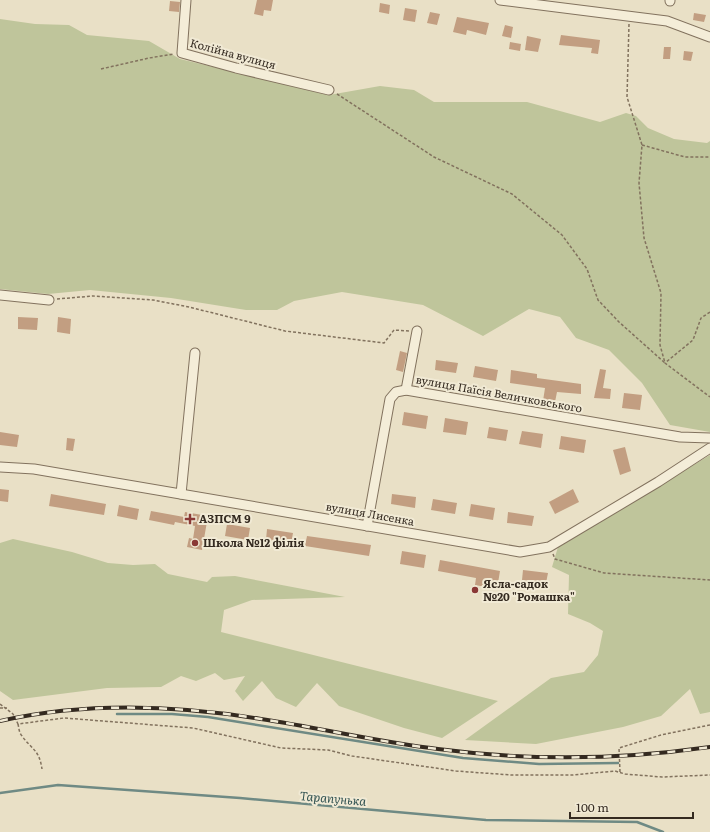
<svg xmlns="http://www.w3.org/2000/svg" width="710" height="832" viewBox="0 0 710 832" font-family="Literata,serif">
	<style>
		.green { fill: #bfc59b }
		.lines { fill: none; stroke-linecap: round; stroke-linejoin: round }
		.stream { stroke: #6f8a84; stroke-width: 2.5 }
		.building { fill: #c29e81 }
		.minor-casing { stroke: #82725e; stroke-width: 11 }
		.path { stroke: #82725e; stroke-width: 1.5; stroke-dasharray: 3 2; stroke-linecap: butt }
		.minor { stroke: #f4edd8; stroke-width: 9 }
		.rail-casing { stroke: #342a20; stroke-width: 4 }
		.rail { stroke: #f1ead5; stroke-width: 2.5; stroke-dasharray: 8; stroke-linecap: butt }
		.poi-dot { fill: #8a3835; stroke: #f1ead5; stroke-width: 1.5 }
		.labels { text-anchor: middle; stroke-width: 4; stroke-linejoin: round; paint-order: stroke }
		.street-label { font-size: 11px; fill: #342a20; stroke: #f1ead5 }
		.poi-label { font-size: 11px; font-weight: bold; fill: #342a20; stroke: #f1ead5; text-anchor: start }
		.water-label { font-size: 12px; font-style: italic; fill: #315251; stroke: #f1ead5 }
	</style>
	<rect width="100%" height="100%" fill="#e9e0c6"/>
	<g class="green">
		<polygon points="0,19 35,24 69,25 87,35 149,41 180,59 329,95 380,86 414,90 434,102 527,102 600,122 626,113 636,116 648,128 674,139 707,143 710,141 710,432 670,425 642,383 609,350 576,338 560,317 529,309 483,336 423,305 342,292 294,301 277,310 246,310 171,298 90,290 48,294 0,289"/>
		<polygon points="710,455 710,712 700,714 690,689 661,716 623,727 536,744 465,740 551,678 584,672 598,655 603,631 590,623 568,614 569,575 552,567 558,547"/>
		<polygon points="13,539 72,552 108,563 133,565 155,564 168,574 207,582 212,577 235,576 345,597 252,600 224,610 221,632 498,701 442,738 404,728 339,706 317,683 296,707 276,698 262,681 243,701 235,691 245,676 224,680 215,673 196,681 181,676 161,687 107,688 13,700 0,691 0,543"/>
	</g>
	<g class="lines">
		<g class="stream">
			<polyline points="117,714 172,714 208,717 463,758 539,764 618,763"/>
			<polyline points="0,793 58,785 240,798 486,820 637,822 663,832"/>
		</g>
	</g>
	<g class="building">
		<polygon points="257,0 273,0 271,11 264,10 263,16 254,14"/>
		<polygon points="170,1 180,2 179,12 169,11"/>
		<polygon points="380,3 390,5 389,14 379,12"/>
		<polygon points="405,8 417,10 415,22 403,20"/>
		<polygon points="430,12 440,14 437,25 427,23"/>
		<polygon points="694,13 706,15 704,22 693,20"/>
		<polygon points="457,17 489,23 486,35 467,30 466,35 453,32"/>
		<polygon points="505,25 513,27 511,38 502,36"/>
		<polygon points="561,35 600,40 598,54 591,53 592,48 559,45"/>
		<polygon points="527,36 541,39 538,52 525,50"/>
		<polygon points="510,42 521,44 520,51 509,49"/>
		<polygon points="664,47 671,47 670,59 663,59"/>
		<polygon points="684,51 693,52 691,61 683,60"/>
		<polygon points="18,317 38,318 37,330 18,329"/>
		<polygon points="58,317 71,319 70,334 57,332"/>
		<polygon points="400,351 407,353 403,372 396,370"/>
		<polygon points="436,360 458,363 456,373 435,370"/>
		<polygon points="475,366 498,370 496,381 473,377"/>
		<polygon points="600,369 606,370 603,388 611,389 610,399 594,398"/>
		<polygon points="511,370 537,374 537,378 581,384 581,394 557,392 555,402 543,401 545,388 510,383"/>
		<polygon points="624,393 642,395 640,410 622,408"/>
		<polygon points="404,412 428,416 426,429 402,425"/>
		<polygon points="445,418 468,422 466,435 443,432"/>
		<polygon points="489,427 508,430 506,441 487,438"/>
		<polygon points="522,431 543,434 541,448 519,444"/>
		<polygon points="0,432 19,435 17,447 0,445"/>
		<polygon points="561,436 586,440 584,453 559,449"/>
		<polygon points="67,438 75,439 73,451 66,450"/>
		<polygon points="625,447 631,471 620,475 613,450"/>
		<polygon points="0,489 9,490 8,502 0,501"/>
		<polygon points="573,489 579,502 555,514 549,502"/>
		<polygon points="51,494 106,504 104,515 49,506"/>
		<polygon points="392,494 416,497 415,508 391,504"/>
		<polygon points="433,499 457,503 455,514 431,510"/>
		<polygon points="471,504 495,508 493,520 469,516"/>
		<polygon points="119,505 139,509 137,520 117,516"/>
		<polygon points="151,511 184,517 185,512 208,516 202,550 187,547 189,538 193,539 195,526 175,522 174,525 149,520"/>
		<polygon points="508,512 534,516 532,526 507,523"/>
		<polygon points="227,524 250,528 248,540 225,536"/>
		<polygon points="267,529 293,533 291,544 266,540"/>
		<polygon points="307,536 371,545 369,556 305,546"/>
		<polygon points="402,551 426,555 424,568 400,564"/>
		<polygon points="440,560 500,571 497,589 475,585 476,578 438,571"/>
		<polygon points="523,570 548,573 546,583 522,580"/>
	</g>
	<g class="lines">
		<g class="minor-casing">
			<g id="minor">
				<polyline points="186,0 182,53 236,68 329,90"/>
				<polyline points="500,0 667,21 710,37"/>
				<polyline points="670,1 670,0"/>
				<polyline points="0,295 49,300"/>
				<polyline points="406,390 417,331"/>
				<polyline points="0,467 34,469 520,552 549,547 658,482 710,448"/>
				<polyline points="181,494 195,353"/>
				<polyline points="367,526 390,399 396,392 406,390 680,437 710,438"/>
			</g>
		</g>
		<g class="path">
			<polyline points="629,24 627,97 642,145 639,183 644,238 661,293 660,345 665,363"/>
			<polyline points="101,69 149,58 174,54"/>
			<polyline points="337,94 434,157 512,194 562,235 587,269 598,300 619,322 665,363"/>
			<polyline points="642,145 685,157 710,157"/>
			<polyline points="57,299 93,296 153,300 189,307 285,331 384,343 394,330 409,331"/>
			<polyline points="710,312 701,318 693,340 665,363 710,397"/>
			<polyline points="553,554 555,559 604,573 710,580"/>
			<polyline points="0,704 13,714 18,724 64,718 193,728 281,748 328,750 352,756 456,771 511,775 573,775 615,771 625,774 662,777 710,775"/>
			<polyline points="0,708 7,708"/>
			<path d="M18 724C19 728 19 733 22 736 32 750 39 749 42 769"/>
			<polyline points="620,772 619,748 661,735 710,725"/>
		</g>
		<use href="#minor" class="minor"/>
		<g class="rail-casing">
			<path id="rail" d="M0 721C84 702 176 705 261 719 320 728 379 742 438 749 529 761 619 760 710 747"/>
		</g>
		<use href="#rail" class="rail"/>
	</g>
	<g class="poi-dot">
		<path d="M188 513h4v4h4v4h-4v4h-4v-4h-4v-4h4z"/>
		<circle cx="195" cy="543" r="4"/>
		<circle cx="475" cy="590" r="4"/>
	</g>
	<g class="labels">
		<g class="street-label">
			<text transform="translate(233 54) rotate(15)" y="4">Колійна вулиця</text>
			<text transform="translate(499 394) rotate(10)" y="4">вулиця Паїсія Величковського</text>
			<text transform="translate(370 514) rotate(10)" y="4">вулиця Лисенка</text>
		</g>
		<g class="poi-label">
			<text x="199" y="523">АЗПСМ 9</text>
			<text x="203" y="547">Школа №12 філія</text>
			<text x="483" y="588">Ясла-садок<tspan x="483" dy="13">№20 "Ромашка"</tspan></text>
		</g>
		<g class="water-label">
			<text transform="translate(333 799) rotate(5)" y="4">Тарапунька</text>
		</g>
	</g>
	<path d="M570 812v6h123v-6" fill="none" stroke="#342a20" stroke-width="2"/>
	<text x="576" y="812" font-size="12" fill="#342a20" stroke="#f1ead5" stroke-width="3" paint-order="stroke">100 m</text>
</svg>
